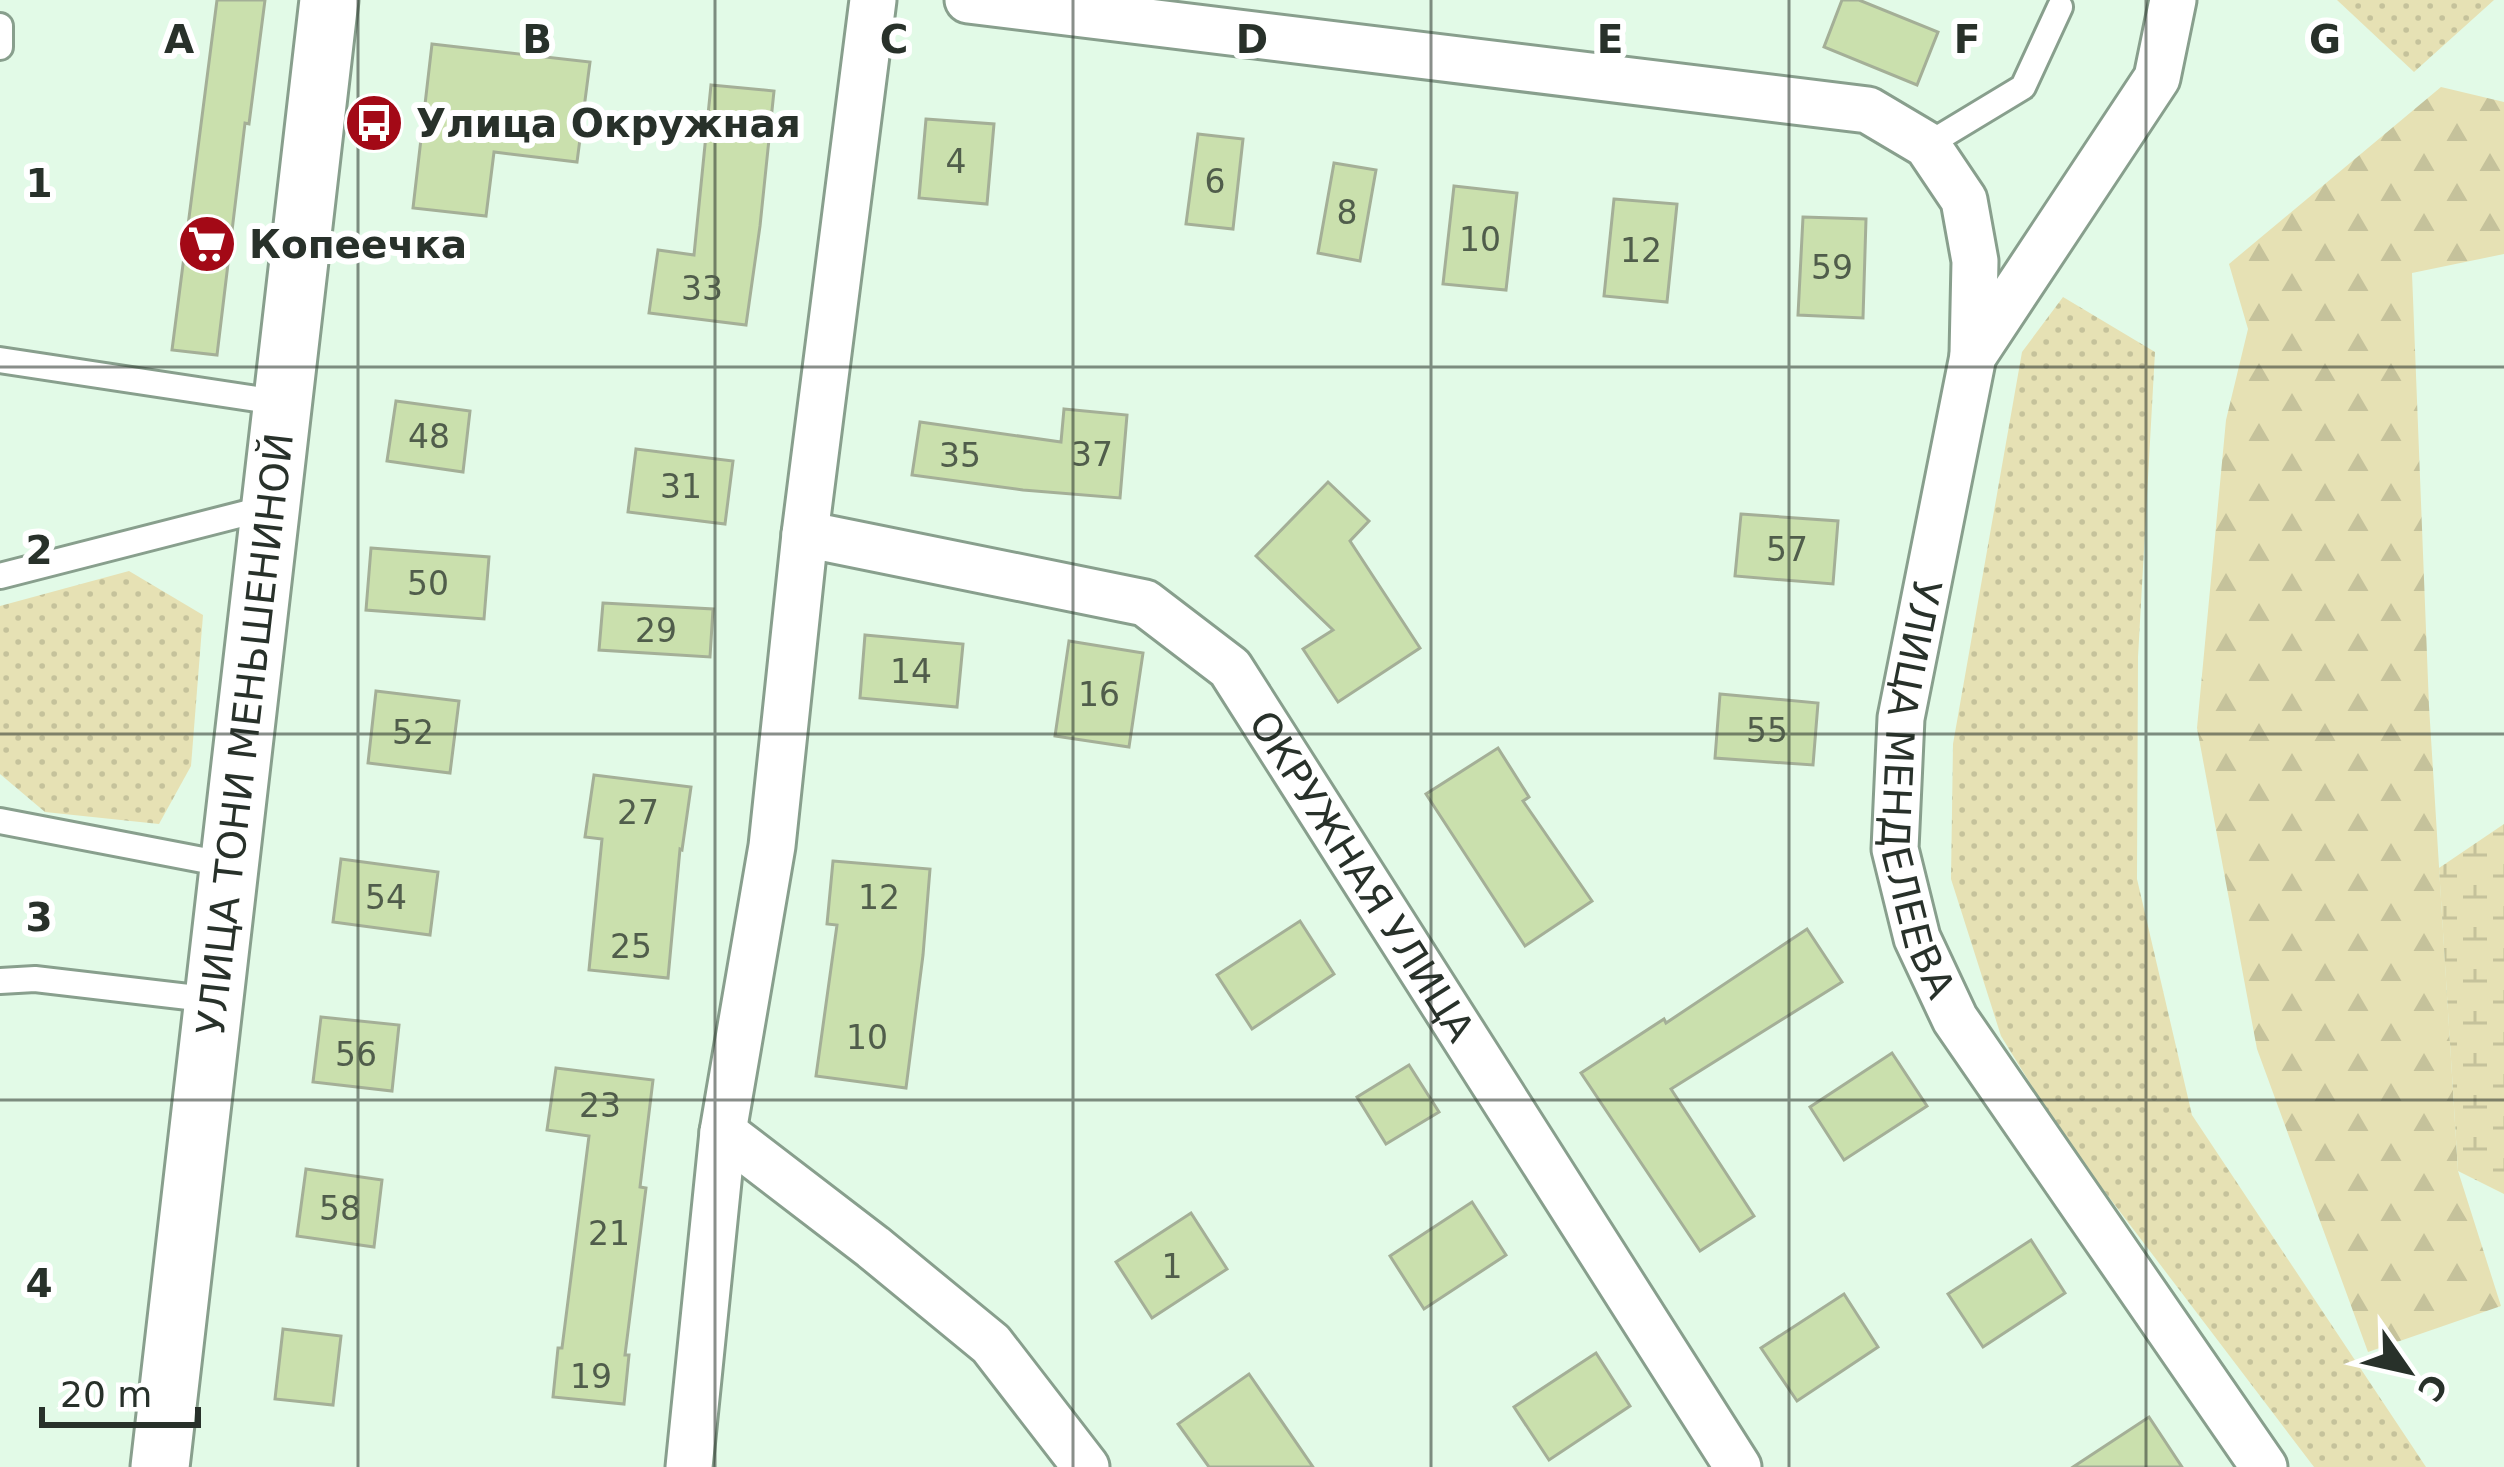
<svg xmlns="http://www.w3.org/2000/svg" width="2504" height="1467" viewBox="0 0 2504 1467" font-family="'DejaVu Sans',sans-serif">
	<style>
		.grass { fill: url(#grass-dots) }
		.forest { fill: url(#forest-firs) }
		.wetland { fill: url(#wetland-marsh) }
		.building { fill: #cae0ad; stroke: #a4af97; stroke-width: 3 }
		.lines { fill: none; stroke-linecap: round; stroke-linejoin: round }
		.service-casing { stroke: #889f8d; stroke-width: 30 }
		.minor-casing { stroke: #889f8d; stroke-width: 51 }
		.tertiary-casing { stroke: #889f8d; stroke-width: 63 }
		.service { stroke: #fff; stroke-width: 24 }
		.minor { stroke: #fff; stroke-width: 45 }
		.tertiary { stroke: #fff; stroke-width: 57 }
		.grid { fill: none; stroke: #28312a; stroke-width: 3; stroke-opacity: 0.55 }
		.labels { text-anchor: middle; stroke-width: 12; stroke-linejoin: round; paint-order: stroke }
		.number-label { font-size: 33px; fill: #505d4b }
		.poi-label { font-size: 39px; font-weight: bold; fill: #28312a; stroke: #fff; text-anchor: start }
		.street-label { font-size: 39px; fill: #28312a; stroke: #fff }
		.grid-label { font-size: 39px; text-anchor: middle; font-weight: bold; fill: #28312a; stroke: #fff; stroke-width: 12; stroke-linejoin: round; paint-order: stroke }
	</style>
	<defs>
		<pattern id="grass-dots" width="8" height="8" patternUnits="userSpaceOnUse" patternTransform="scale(3)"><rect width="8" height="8" fill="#e6e1b4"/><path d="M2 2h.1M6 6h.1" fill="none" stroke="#c5c29b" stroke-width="1.8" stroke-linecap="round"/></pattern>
		<pattern id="forest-firs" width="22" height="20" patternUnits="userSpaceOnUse" patternTransform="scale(3)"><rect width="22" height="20" fill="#e6e1b4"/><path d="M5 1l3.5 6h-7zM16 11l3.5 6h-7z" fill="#c5c29b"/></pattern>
		<pattern id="wetland-marsh" width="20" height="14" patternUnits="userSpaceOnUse" patternTransform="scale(3)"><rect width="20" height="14" fill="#e6e1b4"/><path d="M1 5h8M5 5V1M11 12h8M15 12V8" fill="none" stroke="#c5c29b"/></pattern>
	</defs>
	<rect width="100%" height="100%" fill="#e2fae7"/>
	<g class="grass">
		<polygon points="2337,0 2494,0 2414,72"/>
		<polygon points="2063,297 2155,352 2138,657 2137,879 2192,1115 2426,1467 2314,1467 2064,1138 2001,1036 1951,879 1953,744 2022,352"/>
		<polygon points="129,571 203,615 191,766 159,824 45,812 0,774 0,606"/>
	</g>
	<polygon class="forest" points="2441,87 2504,102 2504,254 2412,273 2429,706 2458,1171 2501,1306 2368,1352 2257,1049 2197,728 2226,420 2248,329 2229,264"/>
	<polygon class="wetland" points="2504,824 2504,1194 2458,1171 2439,868"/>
	<g class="building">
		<polygon points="217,0 265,0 249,124 245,123 217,355 172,350"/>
		<polygon points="1842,0 1859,0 1938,32 1917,85 1824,47"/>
		<polygon points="432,44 590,62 577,162 494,152 486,216 413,208"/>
		<polygon points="711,85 774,91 760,226 746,325 649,313 658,250 694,255"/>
		<polygon points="926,119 994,124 987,204 919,198"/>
		<polygon points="1198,134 1243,139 1233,229 1186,224"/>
		<polygon points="1334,163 1376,170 1360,261 1318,253"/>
		<polygon points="1454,186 1517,193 1506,290 1443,284"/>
		<polygon points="1614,199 1677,204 1667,302 1604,296"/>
		<polygon points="1803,217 1866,219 1863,318 1798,315"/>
		<polygon points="396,401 470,411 463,472 387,461"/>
		<polygon points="1064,409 1127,415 1120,498 1023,490 912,475 920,422 1061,442"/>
		<polygon points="636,449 733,461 725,524 628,512"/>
		<polygon points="1328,482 1369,521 1350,541 1420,648 1338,702 1303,649 1333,630 1256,556"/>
		<polygon points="1741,514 1838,521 1833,584 1735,576"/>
		<polygon points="371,548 489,557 484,619 366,610"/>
		<polygon points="603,603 713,609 710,657 599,650"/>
		<polygon points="865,635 963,644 957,707 860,698"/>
		<polygon points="1069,641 1143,653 1129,747 1055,736"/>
		<polygon points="376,691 459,701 450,773 368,763"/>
		<polygon points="1720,694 1818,703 1813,765 1715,758"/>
		<polygon points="1498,748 1529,797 1523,801 1592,901 1525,946 1426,794"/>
		<polygon points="594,775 691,787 682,850 680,849 668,978 589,970 602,839 585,837"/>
		<polygon points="341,859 438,872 430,935 333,922"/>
		<polygon points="833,861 930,869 923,955 906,1088 816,1076 837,925 827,924"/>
		<polygon points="1300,921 1334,974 1252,1029 1217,975"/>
		<polygon points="1807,929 1842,982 1671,1089 1754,1216 1700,1251 1581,1073 1664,1019 1666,1023"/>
		<polygon points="321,1017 399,1025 392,1091 313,1082"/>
		<polygon points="1892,1053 1927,1106 1844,1160 1810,1107"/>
		<polygon points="1409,1065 1439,1112 1386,1144 1357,1097"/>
		<polygon points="556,1068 653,1080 640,1187 646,1188 625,1355 629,1355 624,1404 553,1397 558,1348 562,1348 589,1136 547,1130"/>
		<polygon points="306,1169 382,1180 374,1247 297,1236"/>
		<polygon points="1472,1202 1506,1255 1424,1309 1390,1256"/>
		<polygon points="1191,1213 1227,1269 1152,1318 1116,1262"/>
		<polygon points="2031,1240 2065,1293 1983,1347 1948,1294"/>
		<polygon points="1844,1294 1878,1347 1797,1401 1761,1348"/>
		<polygon points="283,1329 341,1336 333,1405 275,1399"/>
		<polygon points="1596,1353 1630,1406 1549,1460 1514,1407"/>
		<polygon points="1249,1374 1313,1467 1209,1467 1178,1424"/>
		<polygon points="2149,1417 2182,1467 2073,1467"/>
	</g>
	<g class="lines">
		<g class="service-casing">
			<g id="service">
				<polyline points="0,26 0,47"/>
				<polyline points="1927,145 2023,87 2060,7"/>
				<polyline points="0,360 283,403"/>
				<polyline points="0,576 270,507"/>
				<polyline points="0,821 229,865"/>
				<polyline points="0,981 35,979 214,1000"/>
			</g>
		</g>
		<g class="minor-casing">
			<g id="minor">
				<polyline points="968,0 1868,110 1927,145 1964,200 1975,261 1973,354"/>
				<path id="s1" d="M2173 0 2157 78 1973 356 1901 718 1895 849 1917 938 1955 1019 2264 1467"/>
				<polyline points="805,534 873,0"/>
				<polyline points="723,1132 873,1247 991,1344 1086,1467"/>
				<path id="s2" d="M689 1467 723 1132 772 846 805 534 1145 603 1230 668 1738 1467"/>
			</g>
		</g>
		<g class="tertiary-casing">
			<g id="tertiary">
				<path id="s3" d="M160 1467 329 0"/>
			</g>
		</g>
		<use href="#service" class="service"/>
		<use href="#minor" class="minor"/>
		<use href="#tertiary" class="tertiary"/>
	</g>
	<path class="grid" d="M358 0V1467M715 0V1467M1073 0V1467M1431 0V1467M1789 0V1467M2146 0V1467M0 367H2504M0 734H2504M0 1100H2504"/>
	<defs>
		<g id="bus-disc" transform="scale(3)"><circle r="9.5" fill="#a30916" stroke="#fff"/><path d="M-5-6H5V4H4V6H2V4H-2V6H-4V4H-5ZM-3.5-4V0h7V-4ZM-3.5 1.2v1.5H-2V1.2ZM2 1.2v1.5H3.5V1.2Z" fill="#fff"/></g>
		<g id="supermarket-disc" transform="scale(3)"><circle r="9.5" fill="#a30916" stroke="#fff"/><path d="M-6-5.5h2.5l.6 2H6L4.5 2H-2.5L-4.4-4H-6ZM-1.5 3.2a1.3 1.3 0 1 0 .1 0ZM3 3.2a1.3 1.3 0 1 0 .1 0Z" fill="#fff"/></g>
	</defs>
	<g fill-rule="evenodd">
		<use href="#bus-disc" x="374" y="123"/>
		<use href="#supermarket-disc" x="207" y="244"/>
	</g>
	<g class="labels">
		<g class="number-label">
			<text x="956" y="173">4</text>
			<text x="1215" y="193">6</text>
			<text x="1347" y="224">8</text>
			<text x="1480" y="251">10</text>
			<text x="1641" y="262">12</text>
			<text x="1832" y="279">59</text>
			<text x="702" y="300">33</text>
			<text x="429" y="448">48</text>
			<text x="1092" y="466">37</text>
			<text x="960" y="467">35</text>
			<text x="681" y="498">31</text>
			<text x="1787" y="561">57</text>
			<text x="428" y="595">50</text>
			<text x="656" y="642">29</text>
			<text x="911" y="683">14</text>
			<text x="1099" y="706">16</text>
			<text x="1767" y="742">55</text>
			<text x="413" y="744">52</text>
			<text x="638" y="824">27</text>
			<text x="386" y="909">54</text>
			<text x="879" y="909">12</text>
			<text x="631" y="958">25</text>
			<text x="867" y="1049">10</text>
			<text x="356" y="1066">56</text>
			<text x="600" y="1117">23</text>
			<text x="340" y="1220">58</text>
			<text x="609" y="1245">21</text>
			<text x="1172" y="1278">1</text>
			<text x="591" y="1388">19</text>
		</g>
		<g class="poi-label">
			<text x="416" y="137">Улица Окружная</text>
			<text x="249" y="258">Копеечка</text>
		</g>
		<g class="street-label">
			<text dy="14" stroke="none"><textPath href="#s3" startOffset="738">УЛИЦА ТОНИ МЕНЬШЕНИНОЙ</textPath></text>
			<text dy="14" stroke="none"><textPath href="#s1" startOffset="855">УЛИЦА МЕНДЕЛЕЕВА</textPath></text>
			<text dy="14" stroke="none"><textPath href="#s2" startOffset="1641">ОКРУЖНАЯ УЛИЦА</textPath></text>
		</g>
	</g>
	<g class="grid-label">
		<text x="179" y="53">A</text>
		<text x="537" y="53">B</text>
		<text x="894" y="53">C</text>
		<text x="1252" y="53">D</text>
		<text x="1610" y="53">E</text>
		<text x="1967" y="53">F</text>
		<text x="2325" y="53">G</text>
		<text x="39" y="197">1</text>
		<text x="39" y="564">2</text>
		<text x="39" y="931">3</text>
		<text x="39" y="1297">4</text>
	</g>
	<g transform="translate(2408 1371) rotate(124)" stroke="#ffffff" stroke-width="9" paint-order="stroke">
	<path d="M0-9L21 45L0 30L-21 45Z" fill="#28312a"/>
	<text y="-18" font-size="33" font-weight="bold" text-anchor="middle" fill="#28312a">С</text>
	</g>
	<path d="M42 1407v18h156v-18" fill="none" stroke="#28312a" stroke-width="6"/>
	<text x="60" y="1407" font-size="36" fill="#28312a" stroke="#ffffff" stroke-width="9" paint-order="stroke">20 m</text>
</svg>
